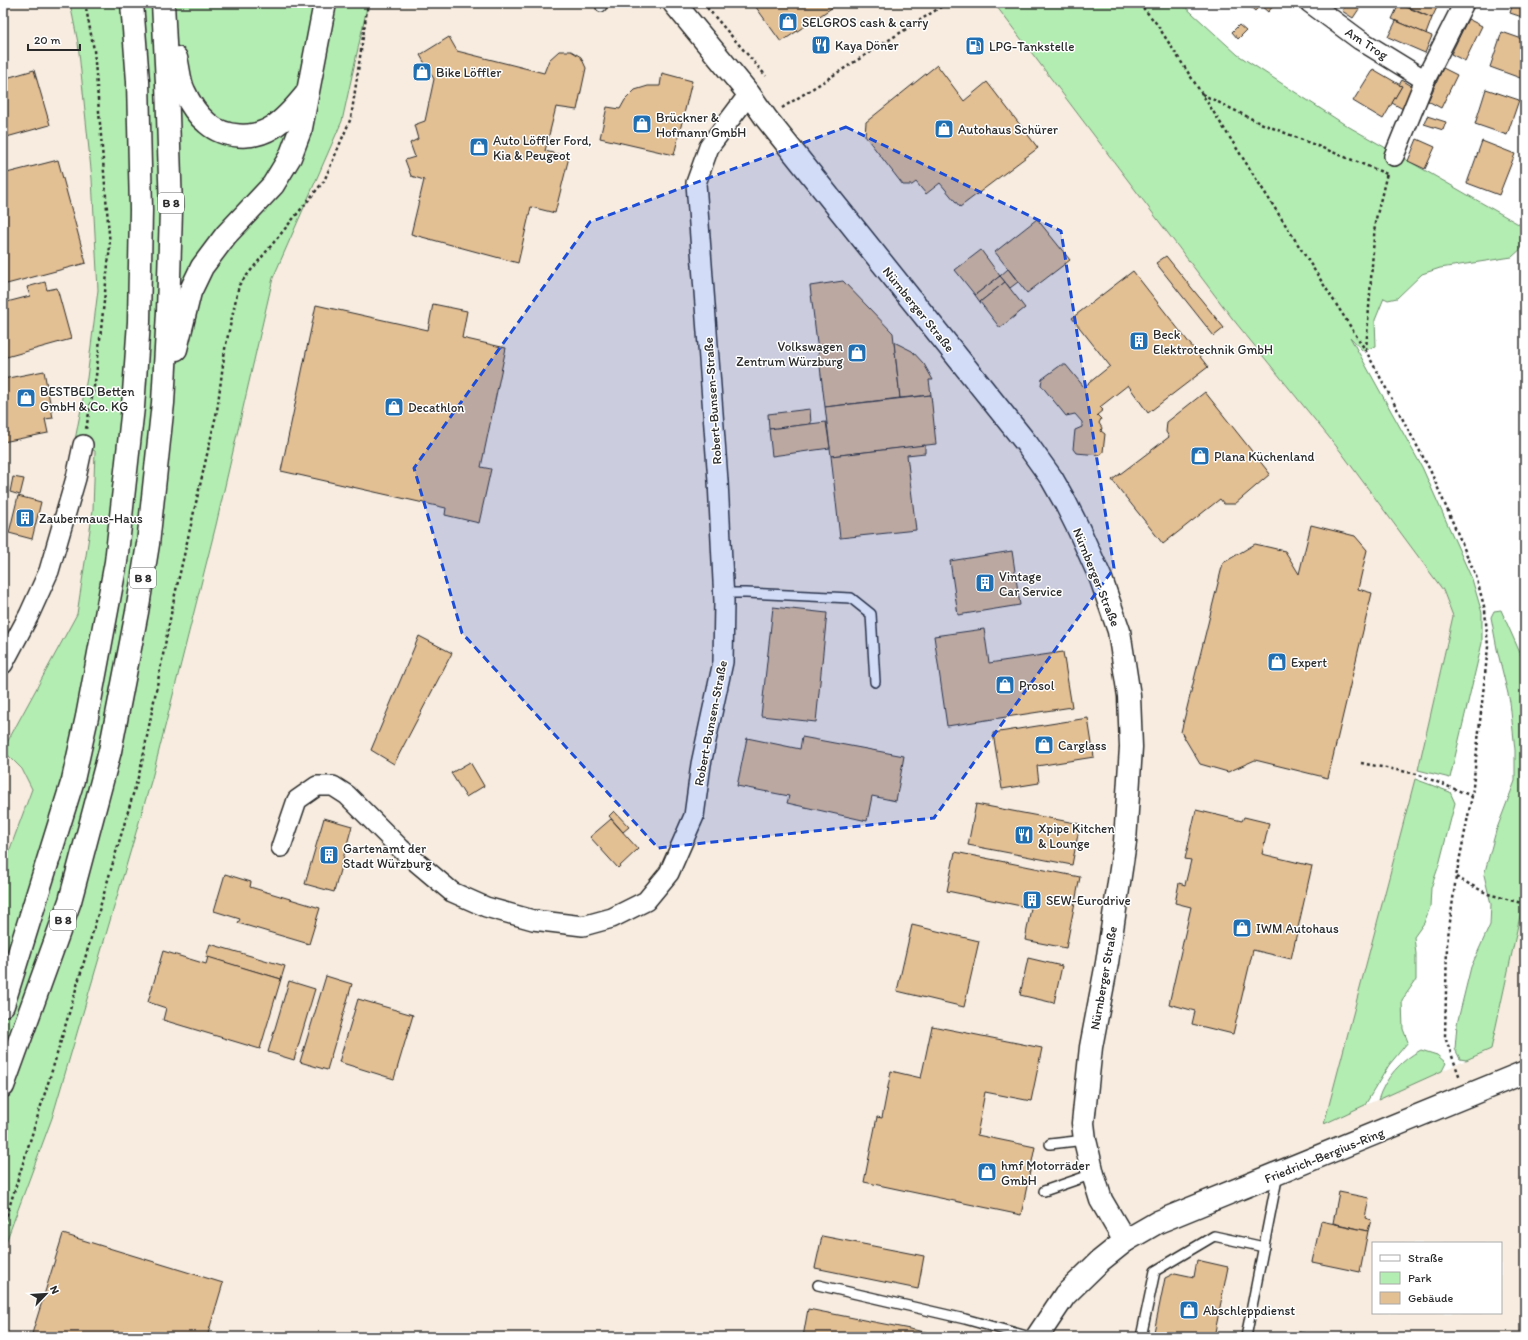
<svg xmlns="http://www.w3.org/2000/svg" width="1528" height="1340" viewBox="0 0 1528 1340" font-family="Itim,sans-serif">
	<style>
		.built { fill: #f7ecdf; fill-rule: evenodd }
		.green { fill: #b3edb2; stroke: #6f8c6e }
		.building { fill: #e3bf94; stroke: #2b2b2b }
		.lines { fill: none; stroke-linecap: round; stroke-linejoin: round }
		.lane-casing { stroke: #2b2b2b; stroke-width: 12 }
		.street-casing { stroke: #2b2b2b; stroke-width: 22 }
		.secondary-casing { stroke: #2b2b2b; stroke-width: 25 }
		.highway-casing { stroke: #2b2b2b; stroke-width: 25 }
		.path { stroke: #2b2b2b; stroke-width: 2.5; stroke-dasharray: 3 3; stroke-linecap: butt }
		.lane { stroke: #fff; stroke-width: 9 }
		.street { stroke: #fff; stroke-width: 19 }
		.secondary { stroke: #fff; stroke-width: 22 }
		.highway { stroke: #fff; stroke-width: 22 }
		.marked { fill: #1d4ed8; fill-opacity: 0.2; stroke: #1d4ed8; stroke-width: 3; stroke-dasharray: 8 5; stroke-linejoin: round }
		.labels { text-anchor: middle; stroke-width: 3; stroke-linejoin: round; paint-order: stroke }
		.shield { fill: #fff; stroke: #6b6b6b; stroke-width: 1 }
		.shield-label { font-size: 12px; font-weight: bold; fill: #2b2b2b }
		.poi-label { font-size: 13px; fill: #2b2b2b; stroke: #fff; text-anchor: start }
		.street-label { font-size: 13px; fill: #2b2b2b; stroke: #fff }
	</style>
	<rect width="100%" height="100%" fill="#fff"/>
	<filter id="ink" filterUnits="userSpaceOnUse"><feTurbulence type="fractalNoise" baseFrequency=".025" numOctaves="2"/><feDisplacementMap in="SourceGraphic" scale="8" xChannelSelector="R" yChannelSelector="G"/><feConvolveMatrix kernelMatrix="1 2 1 2 8 2 1 2 1" color-interpolation-filters="sRGB"/></filter>
	<g filter="url(#ink)">
		<g class="built">
			<polygon points="3,3 70,3 78,43 92,179 98,290 87,378 75,440 95,451 93,510 77,614 3,750"/>
			<path d="M368 3H994L1232 318 1341 452 1443 590 1453 616 1418 770 1325 1123 1491 1049 1525 893V1337H3V1250L52 1118 152 778 216 525 273 278 342 121ZM1373 1243H1501V1313H1373Z"/>
			<polygon points="3,751 22,769 32,789 3,868"/>
		</g>
		<g class="green">
			<polygon points="70,3 368,3 342,121 273,278 216,525 152,778 52,1118 3,1250 3,868 32,789 22,769 3,750 77,614 93,510 95,451 75,440 87,378 98,290 92,179 78,43"/>
			<polygon points="994,3 1181,3 1238,55 1344,124 1522,226 1525,230 1523,247 1512,257 1440,268 1422,274 1397,298 1388,300 1384,298 1375,320 1376,346 1363,351 1350,337 1422,467 1472,579 1482,613 1482,643 1450,778 1418,770 1453,616 1443,590 1341,452 1232,318"/>
			<polygon points="1501,610 1525,664 1525,893 1491,1049 1466,1060 1460,1059 1455,1049 1457,1024 1471,967 1490,925 1491,904 1484,875 1496,831 1515,781 1515,750 1510,702 1497,649 1491,617 1494,611"/>
			<polygon points="1415,779 1450,792 1455,803 1439,865 1431,888 1430,907 1424,923 1414,937 1416,954 1416,980 1402,1000 1403,1029 1408,1042 1389,1065 1365,1105 1324,1124"/>
			<path d="M1421 1050 1437 1055 1446 1063 1442 1071 1378 1100C1385 1078 1401 1060 1421 1050Z"/>
		</g>
		<g class="building">
			<polygon points="753,3 839,3 781,42"/>
			<polygon points="1246,3 1262,3 1255,11"/>
			<polygon points="1262,3 1276,3 1268,12 1260,5"/>
			<polygon points="1347,3 1363,3 1353,18 1342,11"/>
			<polygon points="1400,3 1439,3 1432,18"/>
			<polygon points="1513,3 1525,3 1525,18 1510,13"/>
			<polygon points="1399,4 1432,18 1426,34 1392,19"/>
			<polygon points="1468,19 1482,26 1465,61 1451,54"/>
			<polygon points="1396,21 1432,36 1425,53 1388,37"/>
			<polygon points="1239,25 1246,31 1238,39 1232,32"/>
			<polygon points="1502,32 1525,40 1525,73 1523,79 1490,67"/>
			<polygon points="449,37 457,51 544,73 549,60 559,51 571,51 581,57 586,68 577,110 556,107 545,151 569,157 555,213 531,207 518,263 411,234 424,180 411,176 405,160 415,157 410,143 418,139 414,125 425,121 434,79 420,55"/>
			<polygon points="937,65 964,101 987,82 1038,148 960,207 940,183 926,194 916,182 912,185 903,185 865,136 866,122"/>
			<polygon points="1443,68 1457,75 1441,108 1428,101"/>
			<polygon points="1373,69 1402,86 1383,119 1353,101"/>
			<polygon points="34,70 50,125 3,138 3,79"/>
			<polygon points="662,73 692,81 674,155 600,138 607,107 620,109 625,100 635,90 648,86 660,86"/>
			<polygon points="1402,80 1415,88 1403,109 1392,103 1402,86 1399,85"/>
			<polygon points="1486,89 1519,100 1507,135 1475,124"/>
			<polygon points="1427,116 1446,122 1443,130 1424,124"/>
			<polygon points="1417,139 1435,147 1425,169 1408,161"/>
			<polygon points="1482,141 1515,154 1499,195 1467,183"/>
			<polygon points="58,160 86,263 3,285 3,174"/>
			<polygon points="1037,219 1070,260 1027,293 995,252"/>
			<polygon points="981,250 1000,276 975,295 955,270"/>
			<polygon points="1166,256 1224,328 1214,336 1156,263"/>
			<polygon points="1008,269 1018,282 1010,288 1000,276"/>
			<polygon points="1133,271 1208,367 1148,413 1128,385 1100,407 1103,410 1097,415 1101,419 1099,423 1102,428 1101,431 1105,434 1103,452 1099,455 1076,453 1073,449 1075,430 1082,427 1082,422 1075,414 1066,416 1041,385 1042,379 1061,365 1066,365 1084,387 1110,366 1072,318"/>
			<polygon points="1000,276 1005,282 980,302 975,295"/>
			<polygon points="843,281 893,333 900,398 825,407 810,286"/>
			<polygon points="45,282 47,290 57,288 71,339 3,358 3,303 30,296 27,287"/>
			<polygon points="1005,282 1025,308 1000,328 980,302"/>
			<polygon points="433,304 467,311 462,338 506,348 481,467 491,469 479,523 445,515 446,508 281,471 316,305 428,330"/>
			<polygon points="894,342 912,351 924,364 933,380 929,380 931,395 900,398"/>
			<polygon points="44,371 53,418 45,419 48,433 3,442 3,379"/>
			<polygon points="1205,392 1270,474 1235,504 1224,504 1220,499 1163,544 1112,480 1169,437 1166,432 1167,422"/>
			<polygon points="931,395 936,444 831,456 825,407"/>
			<polygon points="810,409 811,424 769,429 768,414"/>
			<polygon points="826,422 830,448 772,456 769,429"/>
			<polygon points="925,445 925,453 907,455 916,530 840,538 831,456"/>
			<polygon points="13,477 24,479 20,495 10,492"/>
			<polygon points="18,496 41,502 32,539 9,533"/>
			<polygon points="1311,525 1355,536 1367,550 1358,589 1372,593 1328,778 1255,760 1228,772 1200,764 1181,732 1223,563 1255,544 1285,551 1299,574"/>
			<polygon points="1012,551 1020,605 958,615 950,561"/>
			<polygon points="773,607 827,613 816,722 761,716"/>
			<polygon points="984,629 989,663 1063,652 1072,707 947,726 934,636"/>
			<polygon points="419,636 452,653 394,764 371,750"/>
			<polygon points="1088,718 1094,757 1037,766 1039,783 1002,789 993,733"/>
			<polygon points="802,737 904,756 896,801 872,796 867,821 787,803 789,796 737,786 747,738 800,749"/>
			<polygon points="470,762 484,786 466,797 451,773"/>
			<polygon points="976,804 1080,824 1072,865 968,845"/>
			<polygon points="1196,810 1242,821 1244,817 1269,823 1262,854 1312,866 1291,959 1253,950 1233,1034 1192,1024 1195,1011 1169,1004 1191,907 1175,903 1179,883 1185,885 1191,860 1185,859"/>
			<polygon points="614,811 629,827 623,832 609,816"/>
			<polygon points="324,818 352,826 334,892 305,884"/>
			<polygon points="611,819 638,849 618,868 590,837"/>
			<polygon points="955,852 1080,877 1066,948 1025,940 1031,908 947,891"/>
			<polygon points="225,874 251,882 250,887 320,908 309,944 238,923 240,919 214,911"/>
			<polygon points="912,925 979,941 964,1007 897,991"/>
			<polygon points="210,944 285,966 281,979 206,957"/>
			<polygon points="163,951 206,964 208,957 281,979 260,1049 163,1020 166,1008 148,1002"/>
			<polygon points="1028,958 1062,966 1054,1003 1020,995"/>
			<polygon points="326,976 352,984 327,1070 300,1062"/>
			<polygon points="289,981 315,989 294,1060 268,1052"/>
			<polygon points="358,999 413,1015 394,1079 339,1062"/>
			<polygon points="932,1026 1042,1048 1031,1101 985,1092 977,1135 1035,1147 1021,1215 864,1182 877,1117 882,1118 891,1071 921,1078"/>
			<polygon points="1339,1192 1369,1198 1365,1218 1371,1220 1368,1231 1333,1223"/>
			<polygon points="1321,1221 1368,1231 1360,1272 1312,1262"/>
			<polygon points="63,1234 223,1283 207,1337 31,1337"/>
			<polygon points="822,1236 924,1256 918,1289 815,1268"/>
			<polygon points="1197,1260 1228,1267 1214,1337 1153,1337 1165,1278 1175,1273 1194,1277"/>
			<polygon points="808,1309 935,1334 934,1337 803,1337"/>
			<polygon points="1299,1332 1321,1337 1298,1337"/>
		</g>
		<g class="lines">
			<g class="lane-casing">
				<g id="lane">
					<polyline points="601,7 604,3"/>
					<polyline points="724,593 746,593 851,598 871,614 875,682"/>
					<polyline points="1050,1144 1085,1140"/>
					<polyline points="1044,1191 1093,1174"/>
					<polyline points="818,1285 965,1319 1030,1337"/>
					<polyline points="1141,1337 1155,1271 1214,1236 1264,1247"/>
					<polyline points="1246,1337 1278,1174"/>
				</g>
			</g>
			<g class="street-casing">
				<g id="street">
					<polyline points="1310,3 1360,40 1425,80"/>
					<polyline points="1394,156 1425,80 1464,3"/>
					<polyline points="3,664 29,615 49,571 76,478 83,445"/>
					<polyline points="281,847 297,800 317,786 333,786 347,795 401,849 452,892 486,907 533,920 583,926 612,918 646,901 669,873 694,816 701,764 723,662 724,601 718,481 696,183 709,147 749,94"/>
				</g>
			</g>
			<g class="secondary-casing">
				<g id="secondary">
					<polyline points="674,3 749,94 766,118 1027,444 1052,479 1065,502 1079,530 1101,579 1119,631 1129,696 1131,747 1125,842 1107,963 1091,1047 1083,1123 1085,1140 1093,1174 1101,1200 1125,1241"/>
					<polyline points="1037,1337 1065,1295 1100,1261 1125,1241 1158,1222 1525,1072"/>
				</g>
			</g>
			<g class="highway-casing">
				<g id="highway">
					<path d="M176 58C179 68 179 81 184 91 189 102 197 115 207 123 224 138 253 140 273 127 287 118 297 105 307 93"/>
					<polyline points="176,349 190,292 202,267 226,235 273,185 290,157 301,128 325,3"/>
					<polyline points="3,1005 73,780 87,717 116,562 133,407 139,322 141,210 138,81 132,3"/>
					<polyline points="3,1086 70,901 110,751 137,612 148,544 163,403 168,312 171,210 167,83 163,3"/>
				</g>
			</g>
			<g class="path">
				<polyline points="85,3 94,50 110,246 96,376 86,429"/>
				<polyline points="703,3 766,76"/>
				<polyline points="1139,3 1156,23 1202,94 1366,351 1430,470 1476,576 1485,610 1488,647 1472,796 1456,877 1447,944 1445,1037 1460,1078"/>
				<polyline points="1202,94 1258,122 1387,174"/>
				<polyline points="782,108 947,3"/>
				<polyline points="1366,350 1375,223 1387,173"/>
				<polyline points="1361,763 1417,774 1472,796"/>
				<polyline points="1456,877 1488,894 1525,904"/>
				<polyline points="3,1227 55,1061 141,767 174,599 217,411 225,349 239,285 324,181 351,118 368,3"/>
			</g>
			<use href="#lane" class="lane"/>
			<use href="#street" class="street"/>
			<use href="#secondary" class="secondary"/>
			<use href="#highway" class="highway"/>
		</g>
	</g>
	<path class="marked" d="M846 127 1061 231 1114 568 934 818 658 848 462 633 414 468 590 222Z"/>
	<defs>
		<g id="shop-square" transform="scale(1)"><rect x="-9" y="-9" width="18" height="18" rx="4" fill="#1f6fb2" stroke="#fff"/><path d="M-5-2.5h2.3a2.7 3.5 0 0 1 5.4 0H5L5.5 6h-11ZM-1.5-2.5h3a1.5 2.3 0 0 0-3 0Z" fill="#fff"/></g>
		<g id="restaurant-square" transform="scale(1)"><rect x="-9" y="-9" width="18" height="18" rx="4" fill="#1f6fb2" stroke="#fff"/><path d="M-5-6h1v4h1v-4h1v4h1v-4h1v5L-1.5 .5V6h-2V.5L-5-1ZM5-6V6H3V1.5H1.5Q1.5-4 5-6Z" fill="#fff"/></g>
		<g id="fuel-square" transform="scale(1)"><rect x="-9" y="-9" width="18" height="18" rx="4" fill="#1f6fb2" stroke="#fff"/><path d="M-5.5-6h7V0h2V4h1.3V-2.5L3-4.5l.8-.8L6-3V5H2.5V1h-1V6h-7ZM-4.2-4.7v3.2H.2V-4.7Z" fill="#fff"/></g>
		<g id="building-square" transform="scale(1)"><rect x="-9" y="-9" width="18" height="18" rx="4" fill="#1f6fb2" stroke="#fff"/><path d="M-4-6H4V6H1V3H-1V6H-4ZM-2.5-4.3h1.7v1.8h-1.7ZM.8-4.3h1.7v1.8H.8ZM-2.5-1h1.7V.8h-1.7ZM.8-1h1.7V.8H.8Z" fill="#fff"/></g>
	</defs>
	<g fill-rule="evenodd">
		<use href="#shop-square" x="788" y="22"/>
		<use href="#restaurant-square" x="821" y="45"/>
		<use href="#fuel-square" x="975" y="46"/>
		<use href="#shop-square" x="422" y="72"/>
		<use href="#shop-square" x="642" y="124"/>
		<use href="#shop-square" x="944" y="129"/>
		<use href="#shop-square" x="479" y="147"/>
		<use href="#building-square" x="1139" y="341"/>
		<use href="#shop-square" x="857" y="353"/>
		<use href="#shop-square" x="26" y="398"/>
		<use href="#shop-square" x="394" y="407"/>
		<use href="#shop-square" x="1200" y="456"/>
		<use href="#building-square" x="25" y="518"/>
		<use href="#building-square" x="985" y="583"/>
		<use href="#shop-square" x="1277" y="662"/>
		<use href="#shop-square" x="1005" y="685"/>
		<use href="#shop-square" x="1044" y="745"/>
		<use href="#restaurant-square" x="1024" y="835"/>
		<use href="#building-square" x="329" y="855"/>
		<use href="#building-square" x="1032" y="900"/>
		<use href="#shop-square" x="1242" y="928"/>
		<use href="#shop-square" x="987" y="1172"/>
		<use href="#shop-square" x="1189" y="1310"/>
	</g>
	<g class="labels">
		<g class="shield">
			<rect x="158" y="193" width="26" height="20" rx="3"/>
			<rect x="130" y="568" width="26" height="20" rx="3"/>
			<rect x="50" y="910" width="26" height="20" rx="3"/>
		</g>
		<g class="shield-label">
			<text x="171" y="207">B 8</text>
			<text x="143" y="582">B 8</text>
			<text x="63" y="924">B 8</text>
		</g>
		<g class="poi-label">
			<text x="802" y="27">SELGROS cash &amp; carry</text>
			<text x="835" y="50">Kaya Döner</text>
			<text x="989" y="51">LPG-Tankstelle</text>
			<text x="436" y="77">Bike Löffler</text>
			<text x="656" y="122">Brückner &amp;<tspan x="656" dy="15">Hofmann GmbH</tspan></text>
			<text x="958" y="134">Autohaus Schürer</text>
			<text x="493" y="145">Auto Löffler Ford,<tspan x="493" dy="15">Kia &amp; Peugeot</tspan></text>
			<text x="1153" y="339">Beck<tspan x="1153" dy="15">Elektrotechnik GmbH</tspan></text>
			<text x="843" y="351" text-anchor="end">Volkswagen<tspan x="843" dy="15">Zentrum Würzburg</tspan></text>
			<text x="40" y="396">BESTBED Betten<tspan x="40" dy="15">GmbH &amp; Co. KG</tspan></text>
			<text x="408" y="412">Decathlon</text>
			<text x="1214" y="461">Plana Küchenland</text>
			<text x="39" y="523">Zaubermaus-Haus</text>
			<text x="999" y="581">Vintage<tspan x="999" dy="15">Car Service</tspan></text>
			<text x="1291" y="667">Expert</text>
			<text x="1019" y="690">Prosol</text>
			<text x="1058" y="750">Carglass</text>
			<text x="1038" y="833">Xpipe Kitchen<tspan x="1038" dy="15">&amp; Lounge</tspan></text>
			<text x="343" y="853">Gartenamt der<tspan x="343" dy="15">Stadt Würzburg</tspan></text>
			<text x="1046" y="905">SEW-Eurodrive</text>
			<text x="1256" y="933">IWM Autohaus</text>
			<text x="1001" y="1170">hmf Motorräder<tspan x="1001" dy="15">GmbH</tspan></text>
			<text x="1203" y="1315">Abschleppdienst</text>
		</g>
		<g class="street-label">
			<text transform="translate(1367 43) rotate(33)" y="5">Am Trog</text>
			<text transform="translate(919 309) rotate(51)" y="5">Nürnberger Straße</text>
			<text transform="translate(712 401) rotate(-94)" y="5">Robert-Bunsen-Straße</text>
			<text transform="translate(1097 577) rotate(68)" y="5">Nürnberger Straße</text>
			<text transform="translate(710 723) rotate(-79)" y="5">Robert-Bunsen-Straße</text>
			<text transform="translate(1103 978) rotate(-80)" y="5">Nürnberger Straße</text>
			<text transform="translate(1324 1155) rotate(-22)" y="5">Friedrich-Bergius-Ring</text>
		</g>
	</g>
	<rect width="1528" height="1340" fill="none" stroke="#fff" stroke-width="16"/>
	<rect x="8" y="8" width="1512" height="1324" fill="none" stroke="#2b2b2b" stroke-width="1.5" filter="url(#ink)"/>
	<rect x="1372" y="1242" width="130" height="72" fill="#ffffff" stroke="#aaaaaa"/>
	<rect x="1380" y="1255" width="20" height="6" fill="#ffffff" stroke="#aaaaaa"/>
	<text x="1408" y="1262" font-size="12" fill="#2b2b2b">Straße</text>
	<rect x="1380" y="1272" width="20" height="12" fill="#b3edb2" stroke="#aaaaaa"/>
	<text x="1408" y="1282" font-size="12" fill="#2b2b2b">Park</text>
	<rect x="1380" y="1292" width="20" height="12" fill="#e3bf94" stroke="#aaaaaa"/>
	<text x="1408" y="1302" font-size="12" fill="#2b2b2b">Gebäude</text>
	<g transform="translate(46 1294) rotate(65)" stroke="#ffffff" stroke-width="3" paint-order="stroke">
	<path d="M0-3L7 15L0 10L-7 15Z" fill="#2b2b2b"/>
	<text y="-6" font-size="11" font-weight="bold" text-anchor="middle" fill="#2b2b2b">N</text>
	</g>
	<path d="M28 44v6h52v-6" fill="none" stroke="#2b2b2b" stroke-width="2"/>
	<text x="34" y="44" font-size="12" fill="#2b2b2b" stroke="#ffffff" stroke-width="3" paint-order="stroke">20 m</text>
</svg>
